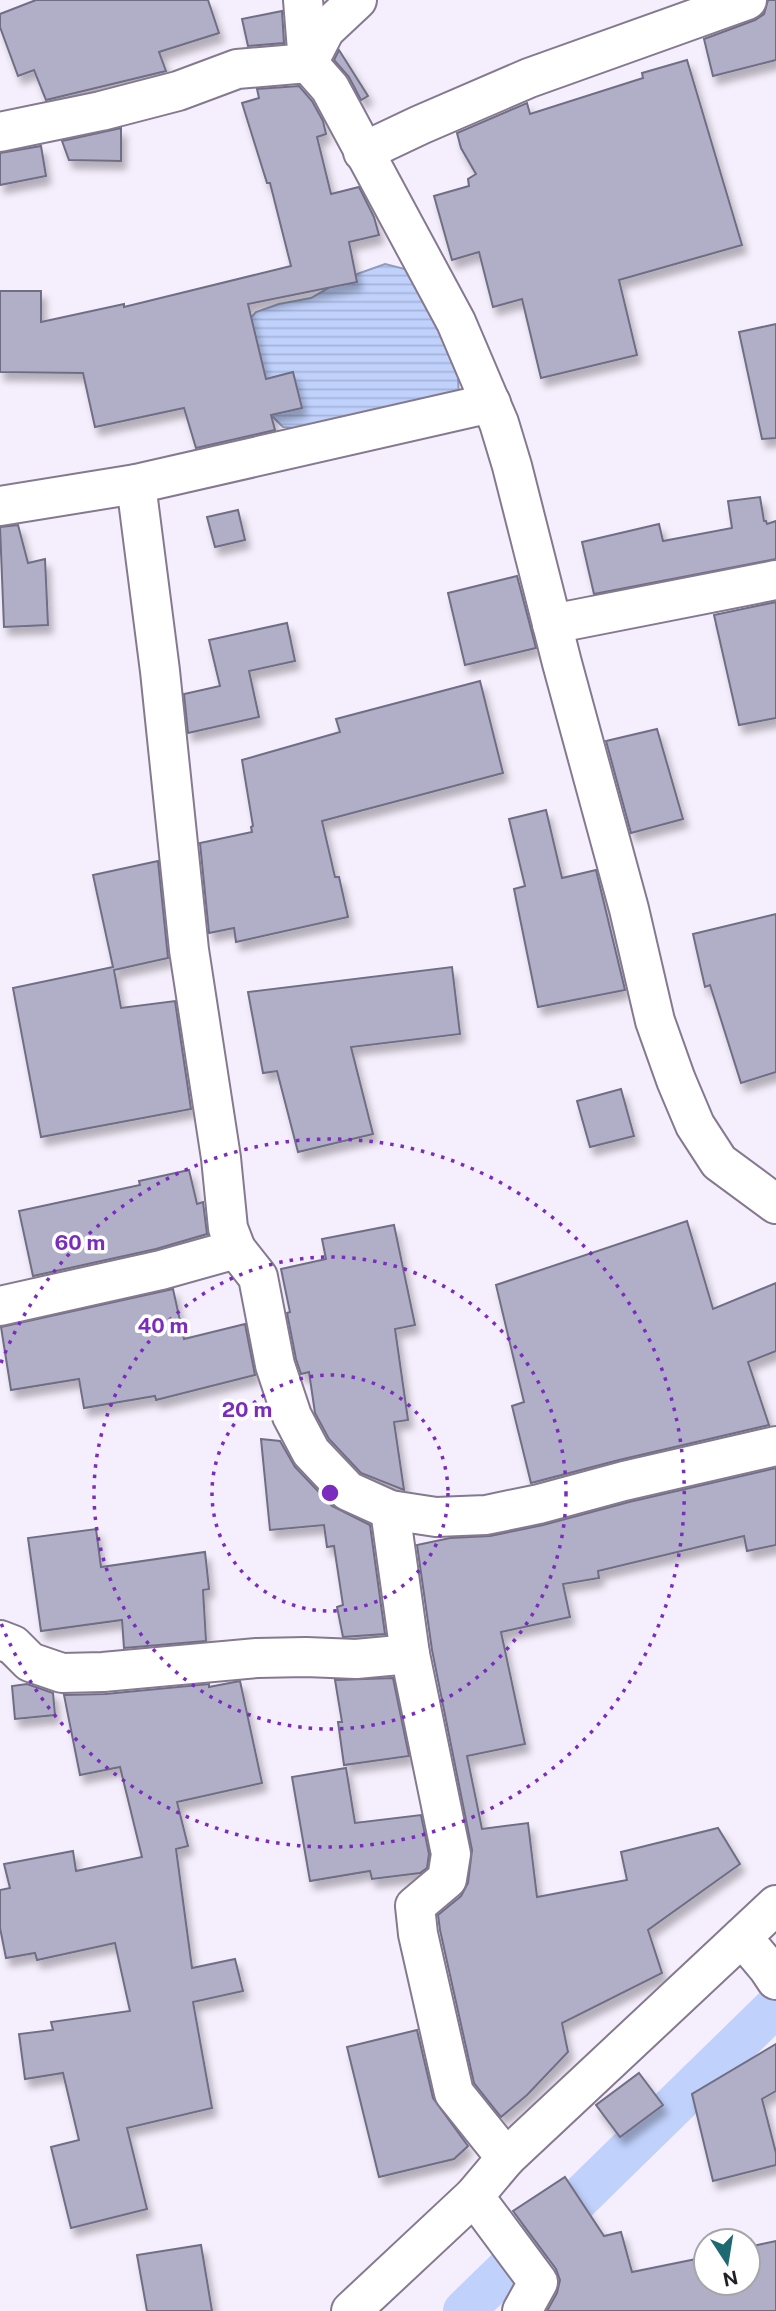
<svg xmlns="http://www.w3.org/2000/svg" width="776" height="2311" viewBox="0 0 776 2311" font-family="'Public Sans',sans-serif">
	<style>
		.water { fill: url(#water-rules); stroke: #919cbc; stroke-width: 2 }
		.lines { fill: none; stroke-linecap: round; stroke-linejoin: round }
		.canal { stroke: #c0d1fc; stroke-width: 42 }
		.building { fill: #b0afc7; stroke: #706e85; stroke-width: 2; filter: url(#shadow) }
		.street-casing { stroke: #85798f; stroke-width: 42 }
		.street { stroke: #fff; stroke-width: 38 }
		.ring { fill: none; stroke: #7b2cbf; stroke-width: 3.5; stroke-dasharray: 3.5 7 }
		.centre { fill: #7b2cbf; stroke: #fff; stroke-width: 3.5 }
		.ring-label { font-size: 21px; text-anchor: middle; font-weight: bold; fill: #7b2cbf; stroke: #fff; stroke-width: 7; stroke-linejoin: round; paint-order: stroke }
	</style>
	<defs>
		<pattern id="water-rules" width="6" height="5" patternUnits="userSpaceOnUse" patternTransform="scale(1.75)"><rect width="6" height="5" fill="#c0d1fc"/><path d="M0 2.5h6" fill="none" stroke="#a5b3d8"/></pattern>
		<filter id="shadow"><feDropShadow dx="4.5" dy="8" stdDeviation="3.5" flood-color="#0004"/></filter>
	</defs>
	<rect width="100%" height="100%" fill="#f5eefc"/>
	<polygon class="water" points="385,264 405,269 457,359 459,398 320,430 283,427 265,409 235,336 256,312 279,304 311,298 346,278"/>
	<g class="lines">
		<polyline class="canal" points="464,2311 776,2006"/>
	</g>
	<g class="building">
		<polygon points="36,0 208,0 219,33 159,52 166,71 46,100 34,70 18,76 0,27 0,14"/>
		<polygon points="768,0 776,0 776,60 713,76 704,39 755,20 764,14"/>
		<polygon points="282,11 284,43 248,46 242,19"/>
		<polygon points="339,50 368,96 361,100 349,77 334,60"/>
		<polygon points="687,60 742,245 619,280 637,355 541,378 522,299 493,307 479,252 452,260 434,196 469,186 468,179 476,174 461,148 457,133 527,103 530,114 643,78 642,73"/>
		<polygon points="299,86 312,101 323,121 326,134 317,137 331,194 359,187 374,217 379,235 349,242 357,282 248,304 266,379 293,372 302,408 271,415 275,430 196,448 184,408 95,427 83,373 0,372 0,291 41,291 41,322 124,304 124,307 291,266 270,183 267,183 242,103 259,98 257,89"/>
		<polygon points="121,128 121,161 69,160 62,141"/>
		<polygon points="41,146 46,176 0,185 0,153"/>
		<polygon points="776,324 776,438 762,439 739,332"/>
		<polygon points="760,497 764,521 766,521 767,524 776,521 776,559 594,594 582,542 659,524 663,541 732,528 728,501"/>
		<polygon points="238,510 245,540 215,547 207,517"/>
		<polygon points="18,525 28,563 45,559 48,625 4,627 0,527"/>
		<polygon points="517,576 536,648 465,665 448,593"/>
		<polygon points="776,602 776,718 739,725 714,615"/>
		<polygon points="287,623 295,661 249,671 259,717 188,733 184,694 220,686 209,640"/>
		<polygon points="480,681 503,773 322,821 335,877 339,877 348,917 236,942 234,928 209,933 200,843 252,832 251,827 253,826 242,760 340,732 336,719"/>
		<polygon points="657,729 683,819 631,833 606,741"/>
		<polygon points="546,810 562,878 596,870 625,990 538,1007 514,889 525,886 509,819"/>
		<polygon points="158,861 168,958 114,970 121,1008 175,1001 191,1109 41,1137 13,988 113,967 93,875"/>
		<polygon points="776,914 776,1072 741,1083 710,985 705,987 693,934"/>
		<polygon points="452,967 460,1034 351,1047 373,1134 298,1152 277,1071 263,1073 248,992"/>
		<polygon points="621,1089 634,1136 590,1147 577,1101"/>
		<polygon points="189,1170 197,1204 203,1202 207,1234 156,1249 33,1276 19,1211 140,1185 139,1181"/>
		<polygon points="687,1221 713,1309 776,1283 776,1351 748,1362 769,1425 619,1460 531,1483 512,1406 524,1402 496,1285"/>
		<polygon points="394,1225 415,1325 395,1329 408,1420 394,1422 404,1490 361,1473 329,1439 315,1413 309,1372 301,1374 296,1359 287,1313 290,1312 281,1269 326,1259 322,1239"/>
		<polygon points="173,1289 184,1339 245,1324 255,1375 156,1400 155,1396 84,1408 79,1379 11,1390 1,1327"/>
		<polygon points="261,1439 280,1441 295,1467 332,1506 370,1525 385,1634 343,1637 337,1607 343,1605 334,1546 327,1547 324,1525 270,1530"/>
		<polygon points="776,1468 776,1545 747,1551 744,1536 598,1571 599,1578 563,1584 570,1617 501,1632 525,1744 467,1756 482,1829 528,1823 537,1897 627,1880 621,1852 718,1828 740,1864 648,1930 662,1973 562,2023 568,2052 527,2095 501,2117 474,2083 440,1930 438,1915 461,1896 468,1883 472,1850 432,1650 417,1545 450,1538 490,1536 543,1525 629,1502"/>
		<polygon points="96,1529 101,1567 205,1552 209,1589 203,1590 206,1641 124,1648 122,1620 41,1631 28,1538"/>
		<polygon points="393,1678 409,1756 344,1765 338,1722 342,1722 335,1680"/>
		<polygon points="240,1681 262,1783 177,1802 188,1846 176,1849 192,1968 235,1959 243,1991 193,2002 212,2108 127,2128 147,2209 71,2228 51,2147 79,2140 63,2073 25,2079 19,2034 53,2030 51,2022 130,2011 115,1943 37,1960 35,1953 6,1958 0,1928 0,1890 10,1888 4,1864 73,1851 76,1871 142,1857 120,1767 80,1775 64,1695 105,1694 209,1684 209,1687"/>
		<polygon points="27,1684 53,1693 55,1715 15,1719 12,1686"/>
		<polygon points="346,1768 355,1823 421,1815 429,1854 427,1868 420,1873 372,1879 370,1871 310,1881 292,1777"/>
		<polygon points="417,2030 433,2098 468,2146 454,2159 379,2177 347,2047"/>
		<polygon points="776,2044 776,2091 762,2099 776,2153 776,2165 713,2181 692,2094"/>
		<polygon points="639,2073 663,2105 620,2137 596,2105"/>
		<polygon points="565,2177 604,2236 621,2232 632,2272 706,2257 706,2283 748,2283 748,2247 776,2241 776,2311 547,2311 557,2293 560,2280 556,2269 513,2211"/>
		<polygon points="201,2245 212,2311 147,2311 137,2255"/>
	</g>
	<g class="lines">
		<g class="street-casing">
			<g id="street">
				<polyline points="303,0 308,63"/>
				<polyline points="308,63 325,30 357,0"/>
				<polyline points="0,132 101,111 178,91 237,69 308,63 330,88 456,322 499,423 512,466 562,663 629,909 655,1021 676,1080 695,1125 719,1162 776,1204"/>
				<polyline points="363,152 420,125 529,78 747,0"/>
				<polyline points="136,484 160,671 189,950 221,1158 228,1228 236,1249 258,1277 275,1365 292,1416 311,1452 348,1491 390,1510 436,1517 486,1515 539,1504 624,1481 776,1446"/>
				<polyline points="0,506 136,484 491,403"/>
				<polyline points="552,624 776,580"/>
				<polyline points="0,1306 161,1270 236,1249"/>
				<polyline points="390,1510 410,1654 451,1854 447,1879 415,1906 418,1934 454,2093 506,2158"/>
				<polyline points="0,1640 13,1645 30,1662 62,1673 103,1672 257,1658 306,1657 356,1659 410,1654"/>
				<polyline points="742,1937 768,1968 776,1980"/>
				<polyline points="474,2196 538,2282 522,2311"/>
				<polyline points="351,2311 474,2196 506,2158 776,1905"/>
			</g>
		</g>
		<use href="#street" class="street"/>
	</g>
	<g class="ring">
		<circle cx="330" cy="1493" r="118"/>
		<circle cx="330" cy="1493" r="236"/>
		<path d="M1 1363A354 354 0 1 1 1 1623"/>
	</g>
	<circle cx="330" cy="1493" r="10" class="centre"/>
	<g class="ring-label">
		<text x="80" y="1250">60 m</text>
		<text x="163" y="1333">40 m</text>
		<text x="247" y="1417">20 m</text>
	</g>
	<g transform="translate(727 2262) rotate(168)"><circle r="33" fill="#ffffff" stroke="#a7a5a9" stroke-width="2"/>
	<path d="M0-5L12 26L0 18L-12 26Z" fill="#1f6a72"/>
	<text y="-10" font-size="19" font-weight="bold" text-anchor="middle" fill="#231f27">N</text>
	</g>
</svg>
